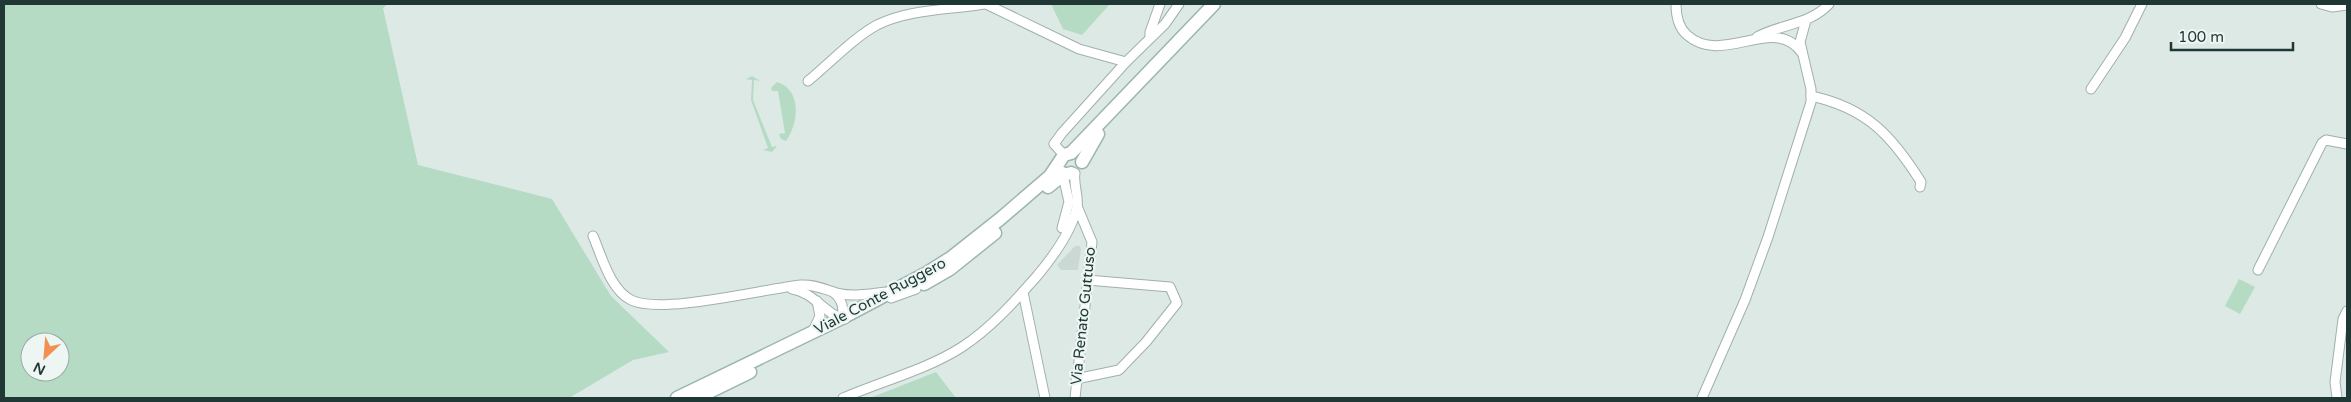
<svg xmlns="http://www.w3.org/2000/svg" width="2351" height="402" viewBox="0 0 2351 402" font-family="'Varela Round',sans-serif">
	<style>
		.built { fill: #cbd9d4 }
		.green { fill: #b5dbc5; fill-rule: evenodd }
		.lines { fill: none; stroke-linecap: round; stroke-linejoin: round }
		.minor-casing { stroke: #a0b0ad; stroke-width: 11 }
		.secondary-casing { stroke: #9cb5af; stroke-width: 15 }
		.minor { stroke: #fff; stroke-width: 9 }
		.secondary { stroke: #fff; stroke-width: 12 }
		.labels { text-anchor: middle; stroke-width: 4.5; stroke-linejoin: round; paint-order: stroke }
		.street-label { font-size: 15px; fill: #1f3835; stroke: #edf6f3 }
	</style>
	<rect width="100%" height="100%" fill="#dde9e5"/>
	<polygon class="built" points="1075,246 1080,246 1081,249 1078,270 1061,270 1057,265"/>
	<g class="green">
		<path d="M4 4H388L383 8 418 165 552 199 611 296 669 352 633 360 569 398H4ZM30 342H60V372H30Z"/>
		<polygon points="1051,4 1110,4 1082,35 1063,29"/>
		<polygon points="752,76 760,81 754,80 753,100 772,147 777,146 772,152 763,150 768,148 751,100 752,80 746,79"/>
		<path d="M777 82C802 90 799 123 786 141L781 139 779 134 785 133 778 91H772L771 88Z"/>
		<polygon points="2239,279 2255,287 2240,314 2225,306"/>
		<polygon points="936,372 956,398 870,398"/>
	</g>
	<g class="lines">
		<g class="minor-casing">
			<g id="minor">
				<polyline points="986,4 1079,49 1126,62"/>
				<path d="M1676 4C1676 16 1678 27 1687 35 1723 67 1774 13 1802 53"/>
				<polyline points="2321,4 2332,7 2347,5"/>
				<path d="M1757 37C1780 24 1810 25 1829 4"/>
				<polyline points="1150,38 1150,32 1160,4"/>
				<path d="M808 81C829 64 853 38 877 25 909 9 949 10 984 4"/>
				<polyline points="2091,89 2125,38 2142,4"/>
				<path d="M1811 96C1867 108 1892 136 1921 182L1920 187"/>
				<polyline points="1064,155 1054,144 1062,133 1126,62 1165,24 1179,4"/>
				<polyline points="1062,171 1069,202 1062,228"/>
				<path d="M593 236C602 257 610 289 631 300 661 315 763 289 801 285 817 284 827 291 841 294 856 297 872 293 887 292"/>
				<polyline points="2258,270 2322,143 2326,140 2347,144"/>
				<path d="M792 289C814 292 825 315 845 319"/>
				<path d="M833 292C842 299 845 309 841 320"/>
				<polyline points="1023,292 1045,398"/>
				<polyline points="891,298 916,289"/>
				<polyline points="812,333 820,316 817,301"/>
				<polyline points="1076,379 1119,370 1146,342 1177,303 1170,287 1087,280"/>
				<path d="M843 398C882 381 926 370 962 347 991 328 1014 302 1037 276 1052 258 1072 231 1077 207 1079 196 1073 184 1075 173"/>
				<polyline points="1075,398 1092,242 1077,206"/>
				<polyline points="1702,398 1745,300 1768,237 1811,102 1811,89 1800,42 1806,20"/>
				<polyline points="2337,398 2335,382 2343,319 2347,311"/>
			</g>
		</g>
		<g class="secondary-casing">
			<g id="secondary">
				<polyline points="1082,162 1098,134"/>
				<polyline points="1048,187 1063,175 1071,173"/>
				<polyline points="924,284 950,269 995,233"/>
				<polyline points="699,397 750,372"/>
				<polyline points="677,398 842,318 925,274 952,257 1000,219 1050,176 1064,155 1071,153 1214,4"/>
			</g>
		</g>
		<use href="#minor" class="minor"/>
		<use href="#secondary" class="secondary"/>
	</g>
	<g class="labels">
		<g class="street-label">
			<text transform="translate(880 296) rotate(-28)" y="5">Viale Conte Ruggero</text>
			<text transform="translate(1083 316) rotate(-84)" y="5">Via Renato Guttuso</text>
		</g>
	</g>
	<rect width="2351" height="402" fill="none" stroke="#1f3835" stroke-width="10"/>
	<g transform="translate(45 357) rotate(206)"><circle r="24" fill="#edf6f3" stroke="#9baaa7"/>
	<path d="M0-4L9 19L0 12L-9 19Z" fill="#f19053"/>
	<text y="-8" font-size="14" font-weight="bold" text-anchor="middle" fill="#1f3835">N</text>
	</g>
	<path d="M2171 42v8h122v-8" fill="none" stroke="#1f3835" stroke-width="2.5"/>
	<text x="2178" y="42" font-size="15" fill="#1f3835" stroke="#edf6f3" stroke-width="4" paint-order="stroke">100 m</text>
</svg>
